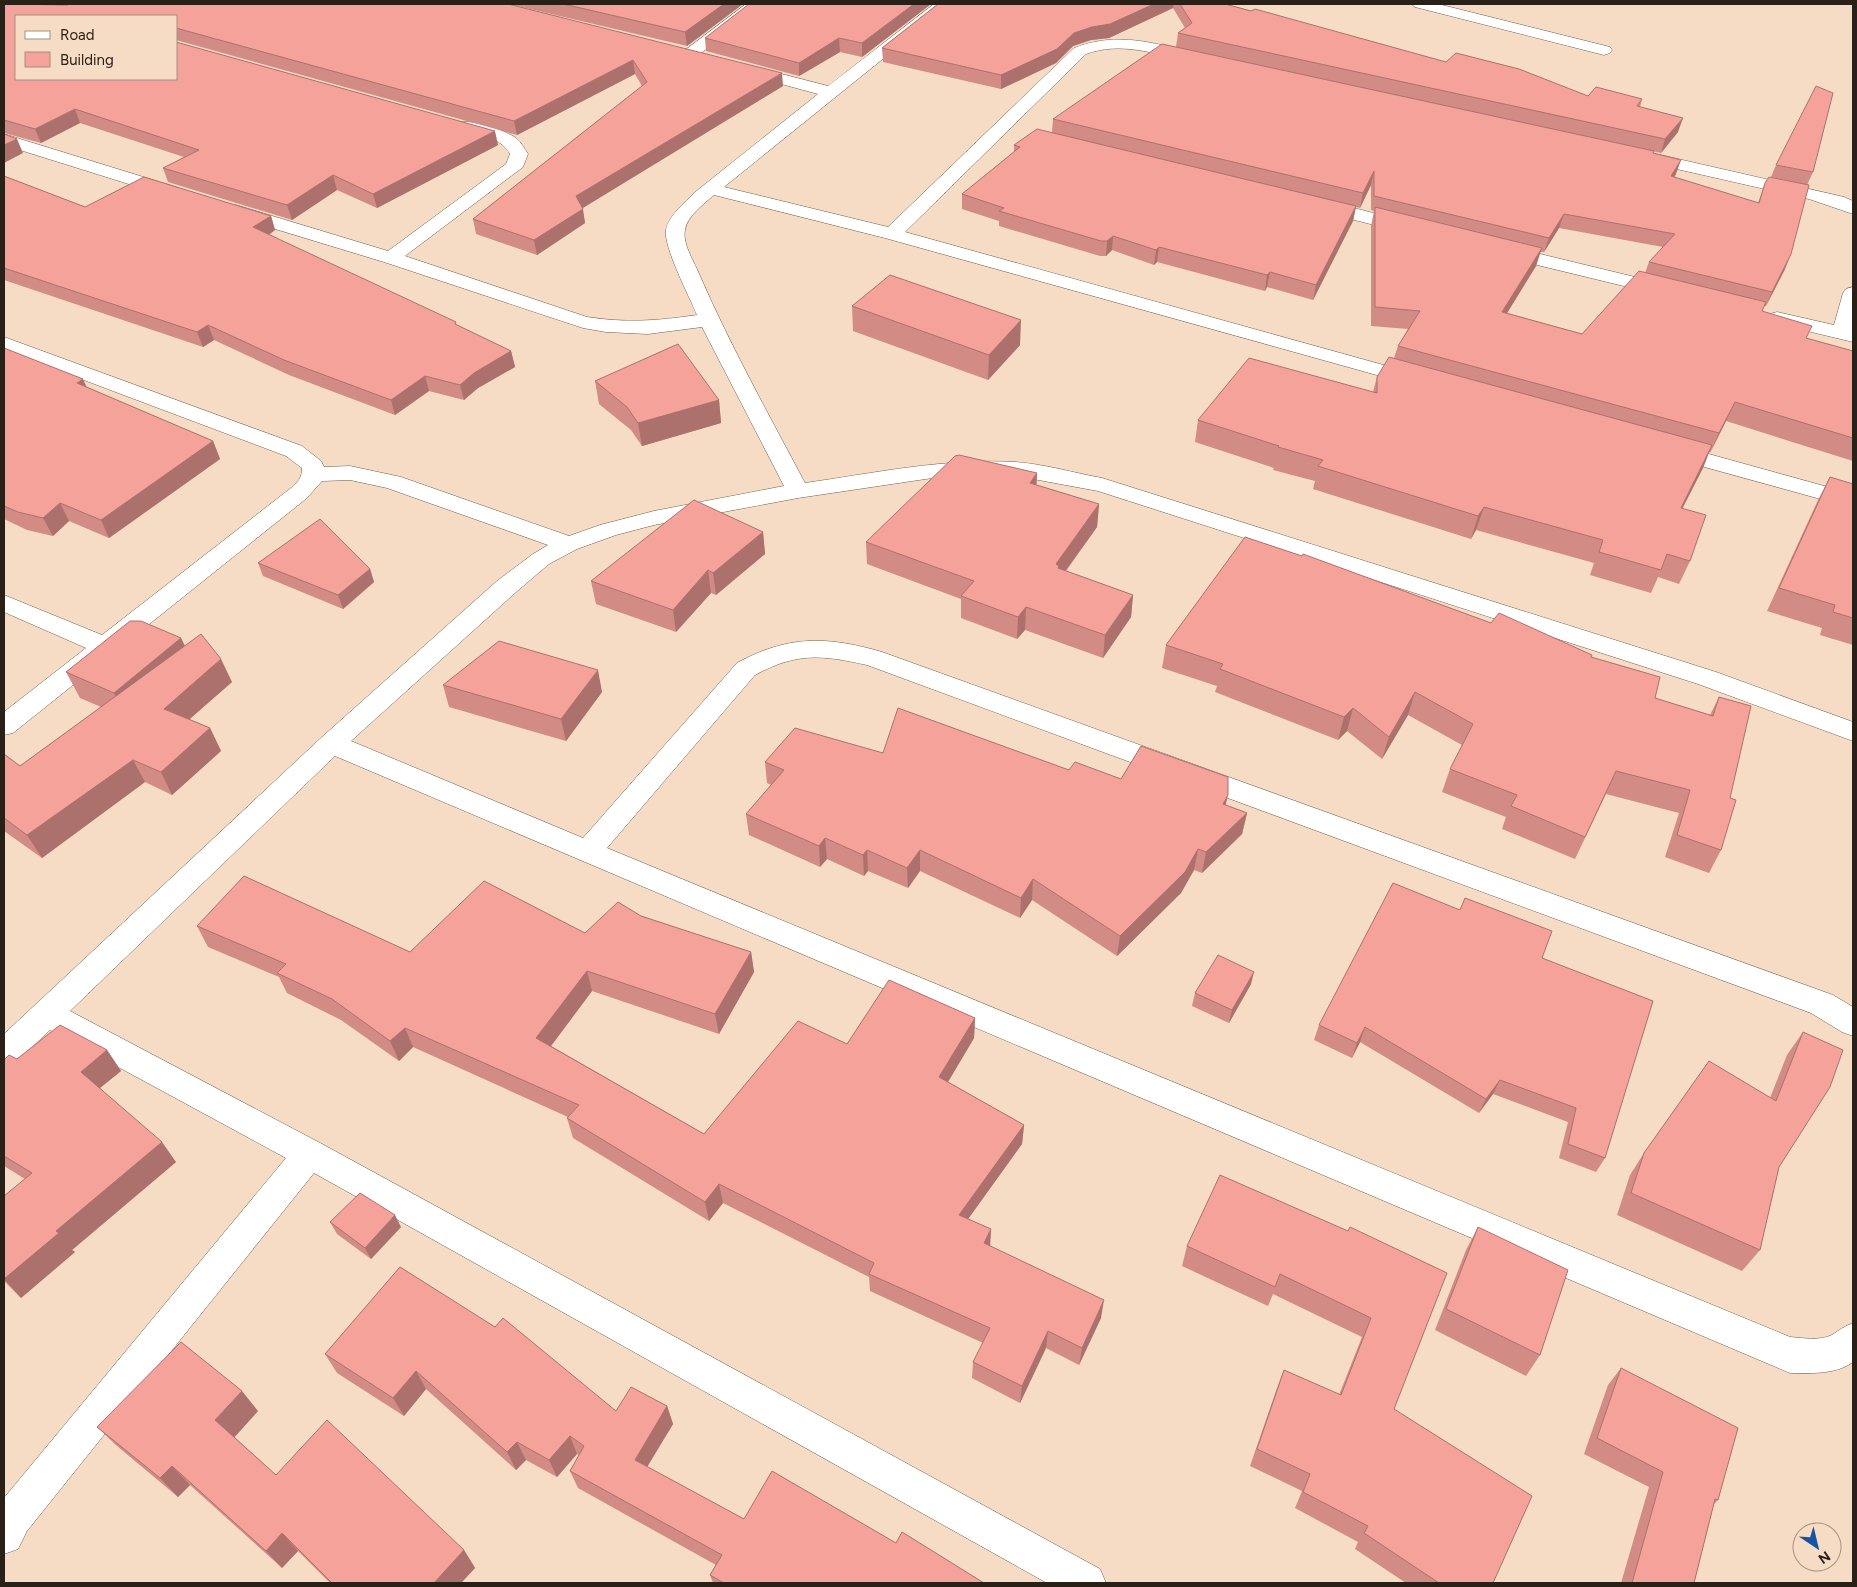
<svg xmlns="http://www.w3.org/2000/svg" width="1857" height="1587" viewBox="0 0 1857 1587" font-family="Figtree,sans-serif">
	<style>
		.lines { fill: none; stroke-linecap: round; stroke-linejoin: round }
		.street-casing { stroke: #725d48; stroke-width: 1 }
		.street { fill: #fff; fill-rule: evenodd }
		.wall { fill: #d38b85; fill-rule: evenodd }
		.shaded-wall { fill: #ac716c }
		.building { fill: #f5a29b; stroke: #ac716c }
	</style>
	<rect width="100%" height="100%" fill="#f6dcc5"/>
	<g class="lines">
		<g class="street-casing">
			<g id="street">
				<polygon points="746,4 764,4 696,57 684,57 682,54 684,51"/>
				<path d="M934 4H951L724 187 888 227 1074 48C1118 31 1154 43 1197 54L1199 57 1197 60 1191 62C1156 54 1121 41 1086 54L905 232 1423 376 1427 380 1423 384 1416 386 1409 384 885 238 714 195C704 204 687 216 685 230 682 244 695 263 700 276 731 347 769 415 805 483 875 473 945 458 1015 462 1044 464 1074 473 1102 478L1716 672 1853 722V741L1698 684 1098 491 1017 476 975 475 939 477 798 498 654 525 616 535 577 549 549 564 515 593 351 741 583 838 737 663C788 635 827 636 882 652L1833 995 1853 1007V1036L1842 1032 1811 1013 867 665C822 655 797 652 755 675L607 848 1790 1337C1803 1338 1820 1341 1832 1335 1839 1330 1845 1326 1853 1323V1362C1835 1375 1811 1373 1790 1373L335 756 70 1011 322 1144 1100 1569 1106 1583H1047L314 1173 27 1531 18 1549 4 1554V1498L286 1158 50 1030 15 1063 4 1067V1034L322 737 497 581 533 554 548 545 387 488 350 480 322 481 307 498 13 733 4 735V712L86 648 4 612V595L102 635 291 488C298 482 302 478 302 468L286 456 4 350V337L302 446 321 461 324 467 350 466 401 477 569 536 600 525 654 511 784 486 702 327 648 334 606 332 583 328 384 262 229 215 227 211 229 207 236 205 388 251 506 164 510 154C500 135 473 134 454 130L451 126 454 122C468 119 504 129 516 138 521 142 524 148 528 154L523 167 405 256 587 317C626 323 657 321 697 315 690 298 663 246 666 230 668 216 685 203 694 193L818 94 741 73 739 70 741 67 747 65 828 86Z"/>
				<polygon points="1412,4 1438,4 1610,47 1612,50 1610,53 1604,55 1415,7"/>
				<polygon points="4,134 179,188 182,192 179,196 173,198 167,196 4,145"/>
				<polygon points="1643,151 1844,197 1853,201 1853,214 1809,199 1637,160 1634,156 1637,152"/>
				<polygon points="1318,199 1417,224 1419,228 1417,232 1410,234 1311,209 1309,205 1311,201"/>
				<polygon points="1503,245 1672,286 1675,290 1672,294 1665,296 1496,255 1493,251 1496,247"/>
				<polygon points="1853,287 1853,342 1770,322 1767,318 1770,314 1777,312 1834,325 1843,293 1846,289"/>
				<polygon points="1669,443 1853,494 1853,508 1661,455 1658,450 1661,445"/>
			</g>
		</g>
		<use href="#street" class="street"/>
	</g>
	<g class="wall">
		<polygon points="4,4 46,4 43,4 508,4 783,86 582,208 585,223 537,255 476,234 473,219 642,86 635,74 517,135 176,40 176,16 16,16 498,145 377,208 337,190 292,220 168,182 163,168 184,157 80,123 41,143 4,133"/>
		<polygon points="509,4 743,4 687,46"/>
		<polygon points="931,4 862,57 840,52 799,76 706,51 705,38"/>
		<polygon points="938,4 1225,4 1446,62 1588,96 1642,99 1640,107 1678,132 1661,153 1176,47 1178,33 1185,28 1173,8 1109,38 1091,40 1073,46 1056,63 1001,89 883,62 882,48"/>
		<path d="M1053 119 1654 153 1676 174 1674 177 1758 203 1765 183 1785 269 1766 306H1764L1762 311 1807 339 1853 351V461L1726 421 1710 453 1709 452 1703 468 1682 508 1690 561 1679 584 1658 577 1651 593 1590 575 1594 563 1476 530 1471 539 1313 489 1315 481 1273 470 1274 468 1195 442 1198 420 1373 392 1377 377 1394 358 1398 346 1408 329 1371 326V226L1374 211 1371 210V185L1360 208 1356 207 1353 221 1313 300 1267 287 1265 291 1157 262 1154 265 1112 250 1106 256H1100L999 226V221L962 209V194L1014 152V145L1052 133ZM1559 228 1663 247 1649 262 1645 273 1582 334 1507 313 1536 266 1540 252H1544Z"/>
		<polygon points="1776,165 1813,172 1807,185 1771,177"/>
		<polygon points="4,176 85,207 271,216 275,230 269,235 511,351 515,367 478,388 464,400 429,391 395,415 289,375 214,340 203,347 4,280"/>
		<polygon points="852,306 1020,345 988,380 853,331"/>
		<polygon points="4,348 86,387 213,441 220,459 109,538 69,521 53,536 27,530 4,519"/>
		<polygon points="595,381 719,400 721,423 642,446 631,430 599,404"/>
		<polygon points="1037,473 1036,485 1099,504 1097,527 1066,571 1133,595 1131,617 1103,658 1025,630 1017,639 961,618 961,599 867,564 866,542"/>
		<polygon points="1830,477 1853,484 1853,645 1820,635 1822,628 1767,611 1818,500"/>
		<polygon points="763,532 765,554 716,595 711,593 676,632 596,604 591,581"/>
		<polygon points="258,563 370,569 374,582 343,609 263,576"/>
		<polygon points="1491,623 1591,657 1655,698 1710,715 1719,697 1730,798 1721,850 1709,873 1665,857 1679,813 1606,794 1575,859 1502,829 1506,817 1442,792 1450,769 1462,745 1408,715 1382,759 1347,731 1338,740 1215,692 1217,686 1162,668 1166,645"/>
		<polygon points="181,638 185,646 232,682 189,719 210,728 221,751 172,795 145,782 42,858 4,831 4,754 20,766 101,707 80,698 66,672"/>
		<polygon points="443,685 602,692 566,741 449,707"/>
		<polygon points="883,753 1069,770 1121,779 1226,805 1247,813 1242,834 1202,873 1194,870 1181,893 1117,956 1032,900 1020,918 920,871 908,888 868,871 864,876 827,859 820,867 749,835 746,814 771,785 767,783 765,762"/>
		<polygon points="641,916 751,952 754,972 719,1034 592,991 551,1046 704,1134 847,1044 975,1018 974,1038 948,1082 1024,1125 1022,1144 968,1219 991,1229 990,1246 1101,1318 1079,1365 1046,1348 1020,1403 972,1378 973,1362 983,1343 870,1291 869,1277 723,1203 709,1221 573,1138 567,1118 568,1117 413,1047 399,1061 341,1020 287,993 279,977 208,947 197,926 410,952 585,933"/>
		<polygon points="1542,958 1605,1158 1596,1172 1559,1158 1568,1122 1493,1094 1479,1113 1360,1042 1352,1058 1314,1040 1319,1025"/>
		<polygon points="1251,984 1229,1023 1192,1006 1195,993"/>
		<polygon points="1803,1032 1779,1167 1760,1250 1742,1271 1617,1215 1630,1175 1644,1153 1770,1098 1787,1055"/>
		<polygon points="107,1050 121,1071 100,1088 176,1162 72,1250 75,1252 21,1298 4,1281 4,1196 25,1179 4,1166 4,1060"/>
		<polygon points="330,1222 401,1227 371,1259 337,1234"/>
		<polygon points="1478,1227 1540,1355 1526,1376 1435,1330 1466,1250"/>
		<polygon points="1348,1231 1394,1409 1493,1583 1406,1583 1355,1549 1358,1542 1295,1508 1302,1491 1250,1466 1277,1388 1284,1370 1339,1395 1362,1337 1273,1294 1268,1306 1182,1266 1187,1246"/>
		<polygon points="400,1267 616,1411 667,1406 673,1424 647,1467 744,1519 896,1543 984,1583 713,1583 710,1575 716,1565 578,1488 570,1471 579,1455 577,1454 557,1477 526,1460 516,1470 426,1389 404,1416 337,1373 325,1354"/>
		<polygon points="1621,1368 1718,1500 1714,1504 1694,1583 1621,1583 1649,1487 1584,1454 1608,1385"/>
		<polygon points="258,1411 234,1437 276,1475 464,1550 475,1568 461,1583 330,1583 298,1551 282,1568 190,1485 178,1497 117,1446 97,1427"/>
	</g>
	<g class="shaded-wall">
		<polygon points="724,4 743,4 687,46 685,32"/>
		<polygon points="914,4 931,4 862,57 862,43"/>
		<polygon points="1154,4 1174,4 1173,8 1109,38 1091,40 1073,46 1056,63 1001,89 1001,75 1074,33"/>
		<polygon points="839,38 840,52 799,76 799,63"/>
		<polygon points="633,60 635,74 517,135 514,121"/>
		<polygon points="782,73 783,86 578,211 576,196"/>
		<polygon points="75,109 80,123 41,143 35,129"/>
		<polygon points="1683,118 1678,132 1661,153 1665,139"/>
		<polygon points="495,131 498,145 377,208 373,194"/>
		<polygon points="17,139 23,153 4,163 4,145"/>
		<polygon points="1681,160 1676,174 1666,191 1671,176"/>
		<polygon points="1374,171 1371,185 1360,208 1363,193"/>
		<polygon points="333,175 337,190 292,220 287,205"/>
		<polygon points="1356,206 1353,221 1313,300 1316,285"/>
		<polygon points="583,209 585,223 537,255 534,240"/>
		<polygon points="1564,214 1559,228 1544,252 1549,238"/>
		<polygon points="271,216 275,230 258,242 253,227"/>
		<polygon points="1113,236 1112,250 1106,256 1107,241"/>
		<polygon points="1159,247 1157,262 1154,265 1156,250"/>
		<polygon points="1542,248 1536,266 1496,331 1502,312"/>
		<polygon points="1791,254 1785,269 1766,306 1772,292"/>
		<polygon points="1270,272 1267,287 1265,291 1267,275"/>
		<polygon points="1021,320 1020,345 988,380 989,355"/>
		<polygon points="208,325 214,340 203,347 197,332"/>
		<polygon points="511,351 515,367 478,388 464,400 460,385 474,373"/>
		<polygon points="425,376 429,391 395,415 391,400"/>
		<polygon points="83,379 91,397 77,383"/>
		<polygon points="719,400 721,423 642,446 638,423"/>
		<polygon points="1735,402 1726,421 1710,453 1719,433"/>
		<polygon points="213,441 220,459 109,538 101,520"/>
		<polygon points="1712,445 1703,468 1671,531 1681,508"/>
		<polygon points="1037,473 1036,496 1030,483"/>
		<polygon points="60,503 69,521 53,536 43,518"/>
		<polygon points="1099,504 1097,527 1058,581 1056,564"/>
		<polygon points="1484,507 1476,530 1471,539 1478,516"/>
		<polygon points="763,532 765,554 716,595 713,573"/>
		<polygon points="370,569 374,582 343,609 338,595"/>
		<polygon points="708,570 711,593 676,632 673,610"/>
		<polygon points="1133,595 1131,617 1103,658 1105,635"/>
		<polygon points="1026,607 1025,630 1017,639 1018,617"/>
		<polygon points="181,638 193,664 128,719 114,693"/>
		<polygon points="221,659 232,682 175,732 164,709"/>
		<polygon points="598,670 602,692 566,741 561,719"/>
		<polygon points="1415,692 1408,715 1382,759 1389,737"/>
		<polygon points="1353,708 1347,731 1338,740 1344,717"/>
		<polygon points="210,728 221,751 172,795 161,772"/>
		<polygon points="133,760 145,782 42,858 27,835"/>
		<polygon points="1228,795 1223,816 1223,804"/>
		<polygon points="1247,813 1242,834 1202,873 1206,852"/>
		<polygon points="825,838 827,859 820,867 819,846"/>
		<polygon points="1198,849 1194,870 1181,893 1117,956 1120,936"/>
		<polygon points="867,850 868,871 864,876 863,855"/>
		<polygon points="920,850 920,871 908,888 907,868"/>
		<polygon points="1033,879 1032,900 1020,918 1021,898"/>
		<polygon points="751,952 754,972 719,1034 715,1014"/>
		<polygon points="587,971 592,991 542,1058 536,1038"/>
		<polygon points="1254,972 1251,984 1229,1023 1232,1010"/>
		<polygon points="975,1018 974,1038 939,1097 939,1077"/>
		<polygon points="1365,1027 1360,1042 1352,1058 1357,1043"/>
		<polygon points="405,1028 413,1047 399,1061 390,1041"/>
		<polygon points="107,1050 121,1071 95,1092 81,1072"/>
		<polygon points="1500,1080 1493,1094 1479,1113 1486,1099"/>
		<polygon points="1024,1125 1022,1144 958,1233 959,1215"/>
		<polygon points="162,1142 176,1162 72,1250 75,1252 21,1298 4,1279 56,1231"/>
		<polygon points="719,1184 723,1203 709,1221 705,1202"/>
		<polygon points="395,1215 401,1227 371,1259 365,1248"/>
		<polygon points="991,1229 990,1247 984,1243"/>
		<polygon points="1104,1300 1101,1318 1079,1365 1082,1348"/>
		<polygon points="1048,1331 1046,1348 1020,1403 1022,1386"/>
		<polygon points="416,1371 426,1389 404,1416 393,1398"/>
		<polygon points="242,1391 258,1411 232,1440 215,1420"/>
		<polygon points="667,1406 673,1424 641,1477 635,1460"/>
		<polygon points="570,1436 577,1454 557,1477 549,1460"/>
		<polygon points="517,1442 526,1460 516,1470 507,1452"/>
		<polygon points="172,1466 190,1485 178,1497 160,1478"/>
		<polygon points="282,1533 298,1551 282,1568 266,1551"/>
		<polygon points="464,1550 475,1568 461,1583 434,1583"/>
	</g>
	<g class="building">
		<polygon points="4,4 68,5 69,4 508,4 782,73 576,196 583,209 534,240 473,219 647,82 633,60 514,121 176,28 176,16 16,16 16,79 176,79 176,42 495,131 373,194 333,175 287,205 163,168 199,150 75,109 35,129 4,120"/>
		<polygon points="563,4 724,4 685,32"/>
		<polygon points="749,4 914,4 862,43 839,38 799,63 705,38"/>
		<polygon points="938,4 1154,4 1110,24 1092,27 1074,33 1057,49 1001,75 882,48"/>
		<polygon points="1180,4 1225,4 1251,11 1255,9 1446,62 1456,53 1519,69 1588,96 1596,87 1642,99 1637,106 1683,118 1665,139 1178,33 1192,23"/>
		<polygon points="1162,44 1654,151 1653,153 1681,160 1671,176 1759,203 1765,183 1769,177 1809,185 1791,254 1772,292 1649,262 1675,234 1564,214 1549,238 1374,196 1374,171 1363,193 1053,119"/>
		<polygon points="1816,86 1833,93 1813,172 1776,165"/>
		<polygon points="1037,129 1356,206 1316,285 1270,272 1267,275 1159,247 1156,250 1113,236 1107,241 1101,241 999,211 1004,208 962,194 1020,147 1014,145"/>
		<polygon points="4,134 17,139 4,145"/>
		<polygon points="4,176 85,207 144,177 271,216 253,227 456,322 455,324 511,351 474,373 460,385 425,376 391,400 284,360 208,325 197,332 4,268"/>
		<polygon points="1375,207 1542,248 1502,312 1582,334 1639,271 1766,302 1762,311 1812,326 1806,338 1853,351 1853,438 1735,402 1719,433 1398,346 1420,311 1375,307"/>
		<polygon points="890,275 1021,320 989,355 852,306"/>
		<polygon points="678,344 719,400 638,423 627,407 595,381"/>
		<polygon points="4,348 83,379 77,383 213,441 101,520 60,503 43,518 18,512 4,506"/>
		<polygon points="1389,357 1712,445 1681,508 1706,515 1690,561 1667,554 1661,570 1599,552 1603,540 1484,507 1478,516 1318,466 1323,460 1278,447 1279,446 1198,420 1249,358 1377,393 1377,377"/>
		<polygon points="959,455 1037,473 1030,483 1099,504 1056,564 1059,566 1058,568 1133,595 1105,635 1026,607 1018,617 961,596 974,581 866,542 955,456"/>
		<polygon points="1830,477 1853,484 1853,618 1833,612 1835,605 1779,588"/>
		<polygon points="694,500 763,532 713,573 708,570 673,610 591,581"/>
		<polygon points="320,519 370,569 338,595 258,563"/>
		<polygon points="1245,537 1302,556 1303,554 1491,623 1499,613 1592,655 1591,657 1660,677 1655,698 1713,716 1719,697 1751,706 1730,798 1736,800 1721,850 1677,835 1690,790 1616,771 1585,837 1511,806 1517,795 1450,769 1473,724 1415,692 1389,737 1353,708 1344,717 1220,669 1223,664 1166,645"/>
		<polygon points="130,621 141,621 181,638 114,693 66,672"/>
		<polygon points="201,634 221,659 164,709 210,728 161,772 133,760 27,835 4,818 4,754 20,766"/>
		<polygon points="499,641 598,670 561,719 443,685"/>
		<polygon points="898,708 1069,770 1075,762 1121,779 1141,746 1228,777 1228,795 1223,804 1247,813 1206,852 1198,849 1185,872 1120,936 1033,879 1021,898 920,850 907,868 867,850 863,855 825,838 819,846 746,814 784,770 765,762 795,728 883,753"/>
		<polygon points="244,876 410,952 484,881 585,933 618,902 641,916 751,952 715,1014 587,971 536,1038 704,1134 798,1021 847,1044 889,980 975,1018 939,1077 1024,1125 959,1215 991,1229 984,1243 1104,1300 1082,1348 1048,1331 1022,1386 973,1362 990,1328 869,1274 874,1263 719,1184 705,1202 567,1118 579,1105 405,1028 390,1041 332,999 277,973 286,964 197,926"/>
		<polygon points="1393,883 1460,910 1465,898 1552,931 1542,958 1653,1001 1605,1158 1568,1144 1576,1108 1500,1080 1486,1099 1365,1027 1357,1043 1319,1025"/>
		<polygon points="1218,955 1254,972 1232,1010 1195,993"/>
		<polygon points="60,1025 107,1050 81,1072 162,1142 56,1231 59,1233 4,1279 4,1196 32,1173 4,1156 4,1060 9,1055 17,1059"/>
		<polygon points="1803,1032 1843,1050 1830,1087 1779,1167 1760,1250 1631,1193 1644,1153 1709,1061 1776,1101"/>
		<polygon points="1220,1175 1348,1231 1350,1227 1447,1273 1394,1409 1532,1496 1493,1583 1439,1583 1364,1533 1368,1526 1303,1492 1310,1474 1257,1449 1284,1370 1341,1395 1371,1318 1280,1274 1275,1287 1187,1246"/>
		<polygon points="360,1193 395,1215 365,1248 330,1222"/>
		<polygon points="1478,1227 1568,1270 1540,1355 1446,1309"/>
		<polygon points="400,1267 495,1327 503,1318 616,1411 631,1387 667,1406 635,1460 744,1519 772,1471 896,1543 902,1532 984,1583 724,1583 710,1575 722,1555 570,1471 584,1446 570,1436 549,1460 517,1442 507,1452 416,1371 393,1398 325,1354"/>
		<polygon points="181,1342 242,1391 215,1420 276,1475 327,1420 464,1550 434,1583 332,1583 282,1533 266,1551 172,1466 160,1478 97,1427"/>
		<polygon points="1621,1368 1738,1428 1718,1500 1715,1499 1694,1583 1632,1583 1663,1472 1597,1438"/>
	</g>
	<rect width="1857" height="1587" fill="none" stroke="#292017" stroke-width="10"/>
	<rect x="15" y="15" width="162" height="65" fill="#f6dcc5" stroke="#a4917f"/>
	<rect x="25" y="31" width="25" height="8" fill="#ffffff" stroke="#a4917f"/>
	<text x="60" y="40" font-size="15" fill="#292017">Road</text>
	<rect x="25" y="52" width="25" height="15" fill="#f5a29b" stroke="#a4917f"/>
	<text x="60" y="65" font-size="15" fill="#292017">Building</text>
	<g transform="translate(1817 1547) rotate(145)"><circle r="24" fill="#f6dcc5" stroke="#a4917f"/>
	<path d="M0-4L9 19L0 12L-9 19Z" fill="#1653a4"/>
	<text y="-8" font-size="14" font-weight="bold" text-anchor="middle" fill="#292017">N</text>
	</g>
</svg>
